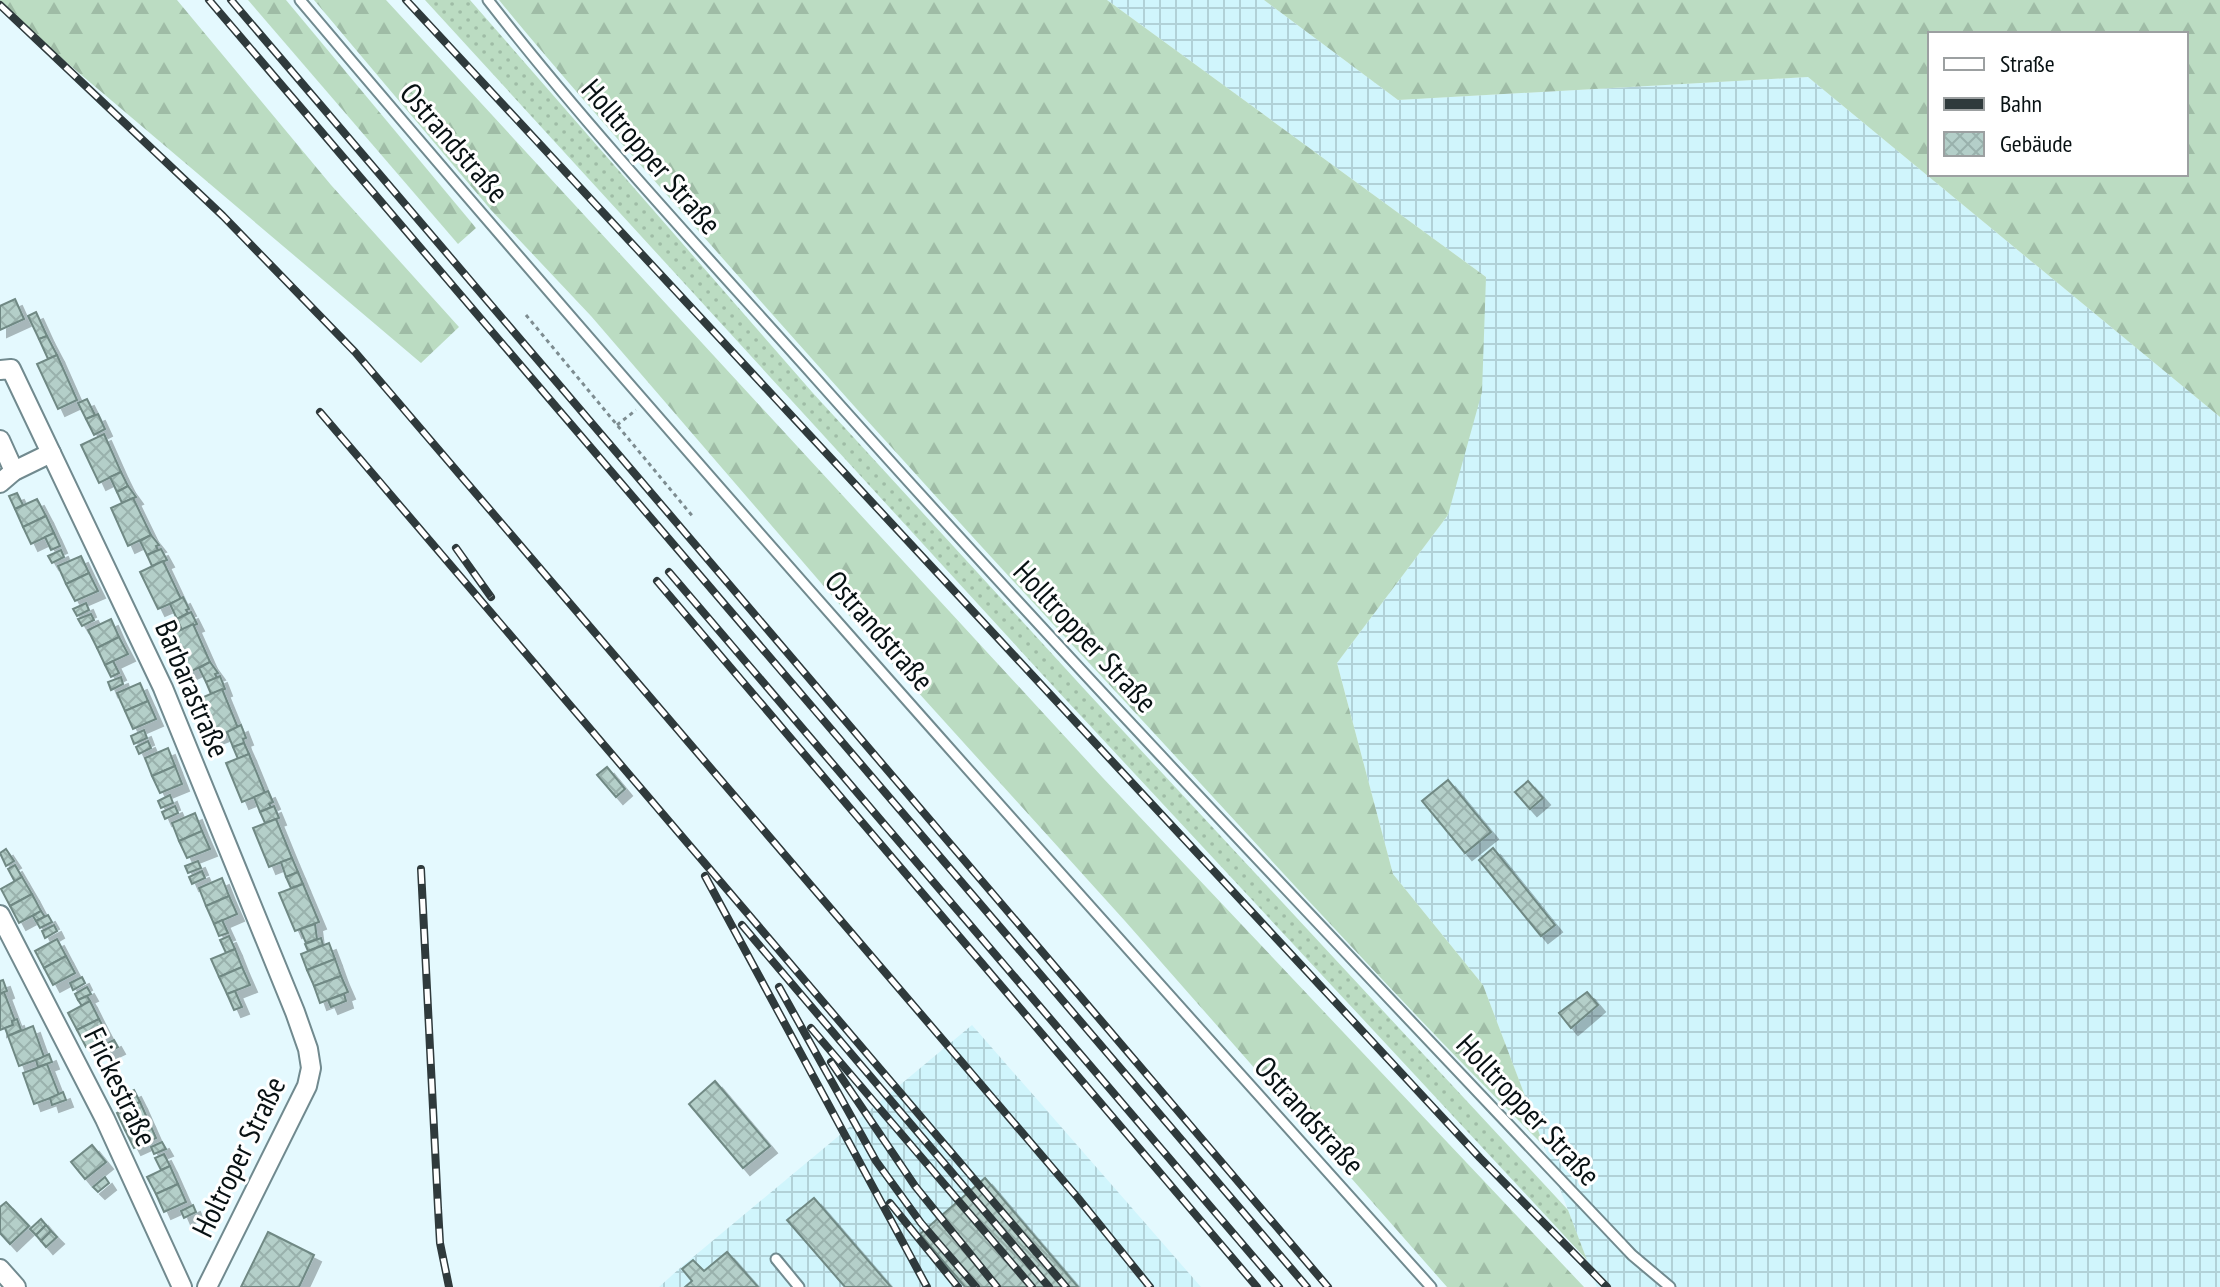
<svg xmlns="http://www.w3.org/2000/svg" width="2220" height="1287" viewBox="0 0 2220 1287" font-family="'PT Sans Narrow',sans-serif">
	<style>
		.industrial { fill: url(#industrial-grid) }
		.grass { fill: url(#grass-dots) }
		.forest { fill: url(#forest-firs); fill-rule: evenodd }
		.building { fill: url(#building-cross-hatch); stroke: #708984; stroke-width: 2; filter: url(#shadow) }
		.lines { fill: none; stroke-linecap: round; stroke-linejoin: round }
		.lane-casing { stroke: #718a8f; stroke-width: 13 }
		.street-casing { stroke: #718a8f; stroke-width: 22 }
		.path { stroke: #7d8c90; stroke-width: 3; stroke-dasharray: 4 4; stroke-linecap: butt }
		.lane { stroke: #fff; stroke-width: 9 }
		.street { stroke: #fff; stroke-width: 18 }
		.rail-casing { stroke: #2f3a3c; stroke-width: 8 }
		.rail { stroke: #fff; stroke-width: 5; stroke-dasharray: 15; stroke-linecap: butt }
		.labels { text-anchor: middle; stroke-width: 6; stroke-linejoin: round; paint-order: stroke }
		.street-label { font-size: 30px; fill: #081113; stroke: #fff }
	</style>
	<defs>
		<pattern id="industrial-grid" width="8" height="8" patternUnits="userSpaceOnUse" patternTransform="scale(2)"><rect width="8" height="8" fill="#d0f5fc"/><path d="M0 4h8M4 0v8" fill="none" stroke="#b1d1d7"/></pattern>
		<pattern id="grass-dots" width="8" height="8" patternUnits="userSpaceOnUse" patternTransform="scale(2)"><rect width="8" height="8" fill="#bbdcc2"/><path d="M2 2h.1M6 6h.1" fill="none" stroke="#9fbca6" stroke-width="1.8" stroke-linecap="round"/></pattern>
		<pattern id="forest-firs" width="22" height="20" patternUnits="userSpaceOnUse" patternTransform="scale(2)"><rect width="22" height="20" fill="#bbdcc2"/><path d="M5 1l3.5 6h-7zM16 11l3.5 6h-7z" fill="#9fbca6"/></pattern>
		<pattern id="building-cross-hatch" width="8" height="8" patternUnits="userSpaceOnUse" patternTransform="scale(2)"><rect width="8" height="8" fill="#b4cfc9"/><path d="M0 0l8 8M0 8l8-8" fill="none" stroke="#99b1ac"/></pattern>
		<filter id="shadow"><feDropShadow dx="7" dy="7" stdDeviation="0" flood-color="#0004"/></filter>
	</defs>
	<rect width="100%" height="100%" fill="#e4f9fe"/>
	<g class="industrial">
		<polygon points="1107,0 1264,0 1398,100 1808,77 2220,417 2220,1287 1597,1287 1483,985 1393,874 1337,663 1448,515 1486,277"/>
		<polygon points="972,1025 1201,1287 659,1287 680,1268"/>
	</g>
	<polygon class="grass" points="425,0 470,0 812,392 1086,691 1568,1210 1587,1260 1041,673"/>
	<g class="forest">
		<polygon points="0,0 177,0 331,185 459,327 421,363 0,6"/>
		<polygon points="248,0 286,0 476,228 458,244"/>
		<polygon points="314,0 386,0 1103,778 1584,1287 1447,1287 1125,921 859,627 591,316 491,210"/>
		<path d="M499 0H1107L1486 277 1482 392 1448 515 1337 663 1393 874 1483 985 1544 1146C1396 999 1258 845 1116 692 964 529 814 363 667 195 610 130 553 66 499 0Z"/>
		<path d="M1264 0H2220V417L1808 77 1398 100ZM1930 34H2186V174H1930Z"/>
	</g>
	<g class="building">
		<polygon points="15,299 24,319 0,330 0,306"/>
		<polygon points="36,312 47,336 39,339 28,316"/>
		<polygon points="47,336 57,355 48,359 39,339"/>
		<polygon points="57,355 77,400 58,409 37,364"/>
		<polygon points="87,399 95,415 86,419 78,403"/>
		<polygon points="98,414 105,429 94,435 86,419"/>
		<polygon points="104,434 121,472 99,483 81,445"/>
		<polygon points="121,472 128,486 117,492 110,477"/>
		<polygon points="128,486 136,497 122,503 117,492"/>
		<polygon points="17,493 23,505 15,509 9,496"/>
		<polygon points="133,498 151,535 128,546 111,508"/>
		<polygon points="37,499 46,516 23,527 15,509"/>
		<polygon points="46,516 54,533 31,544 23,527"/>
		<polygon points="54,533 60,546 51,550 45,537"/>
		<polygon points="151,535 159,545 156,546 158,550 147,555 140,541"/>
		<polygon points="161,549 167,560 152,566 147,555"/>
		<polygon points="61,550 64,557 52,563 48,556"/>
		<polygon points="81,556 89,573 66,584 58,566"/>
		<polygon points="163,561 181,599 158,609 140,572"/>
		<polygon points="89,573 98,591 75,601 66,584"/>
		<polygon points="183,597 189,609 186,610 188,613 177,619 170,604"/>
		<polygon points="86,603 89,610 77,616 73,609"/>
		<polygon points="191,612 197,624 182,630 177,619"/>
		<polygon points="91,614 94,620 82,626 78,619"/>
		<polygon points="111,619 119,637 97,648 88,630"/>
		<polygon points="193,624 210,662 188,673 170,635"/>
		<polygon points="119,637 128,654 105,665 97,648"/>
		<polygon points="113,661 119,673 111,677 105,665"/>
		<polygon points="210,662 218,673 215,674 217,678 206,682 199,668"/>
		<polygon points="220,676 225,689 211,694 206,682"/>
		<polygon points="121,677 123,684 111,690 108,682"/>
		<polygon points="140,683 148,701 125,711 117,693"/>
		<polygon points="222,689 238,728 215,737 199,699"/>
		<polygon points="148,701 156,719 133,729 125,711"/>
		<polygon points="241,725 246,738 243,739 244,743 233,747 227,732"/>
		<polygon points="144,730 147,738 134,744 131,736"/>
		<polygon points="148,741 151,748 139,754 136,747"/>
		<polygon points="244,743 249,754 238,759 233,747"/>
		<polygon points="168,748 175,766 152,776 145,758"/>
		<polygon points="249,754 265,793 242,802 226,763"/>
		<polygon points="175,766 182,784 160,793 152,776"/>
		<polygon points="607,767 625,789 616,797 597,775"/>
		<polygon points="1448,780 1491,832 1465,853 1422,801"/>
		<polygon points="1528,781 1543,798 1530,809 1515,792"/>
		<polygon points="268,791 273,802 269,804 271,807 260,812 254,797"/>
		<polygon points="170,795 173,803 161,808 158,801"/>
		<polygon points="175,806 178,813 165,819 162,812"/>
		<polygon points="274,806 279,818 265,823 260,812"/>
		<polygon points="195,813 202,831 179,841 172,823"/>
		<polygon points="276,819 292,858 269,867 253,828"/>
		<polygon points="202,831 210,849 187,858 179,841"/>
		<polygon points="1493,848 1555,925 1541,936 1479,860"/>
		<polygon points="6,849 14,861 6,866 0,853"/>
		<polygon points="292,858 298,872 286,877 281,862"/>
		<polygon points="198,861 201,868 188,873 185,866"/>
		<polygon points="15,865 22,877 15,882 8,869"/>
		<polygon points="202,871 205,878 192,884 189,877"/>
		<polygon points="298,872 303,884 291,888 286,877"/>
		<polygon points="22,877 32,894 10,906 1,889"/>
		<polygon points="222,878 229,896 206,906 199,888"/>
		<polygon points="303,884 319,922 295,931 279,893"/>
		<polygon points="32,894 41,911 19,923 10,906"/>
		<polygon points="229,896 237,914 214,924 206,906"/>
		<polygon points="41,911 45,917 36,921 33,916"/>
		<polygon points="48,915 52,922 40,928 36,921"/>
		<polygon points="222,920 228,933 219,936 214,924"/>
		<polygon points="315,924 317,939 306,943 300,929"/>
		<polygon points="54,925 57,931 45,938 42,931"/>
		<polygon points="229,936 235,949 226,953 220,940"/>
		<polygon points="321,938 323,945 308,951 305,944"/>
		<polygon points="57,939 66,956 44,968 35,951"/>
		<polygon points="329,943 335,959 307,970 301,954"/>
		<polygon points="235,949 242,967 219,977 211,959"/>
		<polygon points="66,956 75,973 53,985 44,968"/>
		<polygon points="335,959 341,976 314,986 307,970"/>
		<polygon points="242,967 250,985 227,994 219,977"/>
		<polygon points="341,976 348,992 320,1003 314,986"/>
		<polygon points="82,977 85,983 73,990 70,983"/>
		<polygon points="3,980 7,991 0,994 0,981"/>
		<polygon points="87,987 91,994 78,1000 75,994"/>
		<polygon points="235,991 242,1007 234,1010 227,994"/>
		<polygon points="4,992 15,1021 12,1021 13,1025 0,1030 0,994"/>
		<polygon points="1587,992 1598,1005 1571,1028 1559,1013"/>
		<polygon points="344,994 346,1001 331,1007 328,1000"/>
		<polygon points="87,996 90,1001 82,1006 78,1000"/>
		<polygon points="90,1001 99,1019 77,1030 68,1013"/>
		<polygon points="17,1019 21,1030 8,1036 5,1028 13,1025 12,1021"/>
		<polygon points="99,1019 108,1036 86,1047 77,1030"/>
		<polygon points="33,1026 44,1057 19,1066 8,1036"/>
		<polygon points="114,1040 118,1047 106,1053 102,1046"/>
		<polygon points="49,1054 52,1062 38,1067 36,1060"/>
		<polygon points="47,1064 59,1095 34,1104 23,1073"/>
		<polygon points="715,1081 770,1146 743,1168 689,1104"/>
		<polygon points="134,1090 140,1102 131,1106 126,1094"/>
		<polygon points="63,1092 66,1100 52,1105 50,1098"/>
		<polygon points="140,1102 148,1120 125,1130 117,1113"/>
		<polygon points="148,1120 156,1138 134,1148 125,1130"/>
		<polygon points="162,1142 166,1149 154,1154 151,1147"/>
		<polygon points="92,1145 106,1162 85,1179 71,1162"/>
		<polygon points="164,1154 170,1166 161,1170 155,1158"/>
		<polygon points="170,1166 178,1184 156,1194 147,1177"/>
		<polygon points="105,1177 109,1183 98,1192 93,1187"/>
		<polygon points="985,1178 1078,1287 965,1287 920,1234"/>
		<polygon points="178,1184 186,1202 164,1212 156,1194"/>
		<polygon points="814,1198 891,1287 845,1287 787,1220"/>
		<polygon points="6,1202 29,1226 10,1244 0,1233 0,1207"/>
		<polygon points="193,1205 196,1212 184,1218 181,1211"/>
		<polygon points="41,1219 46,1225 36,1235 30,1229"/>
		<polygon points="46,1225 51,1231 41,1241 36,1235"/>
		<polygon points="51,1231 57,1237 46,1247 41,1241"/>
		<polygon points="268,1232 314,1255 299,1287 241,1287"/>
		<polygon points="727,1252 758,1287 685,1287 692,1281 682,1269 693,1260 704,1271"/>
	</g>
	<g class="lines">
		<g class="lane-casing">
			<g id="lane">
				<path d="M300 0C668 436 1049 862 1431 1287"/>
				<path d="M488 0C589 130 702 251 812 374 1079 674 1356 963 1632 1255L1670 1287"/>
				<polyline points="776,1259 799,1287"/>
			</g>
		</g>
		<g class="street-casing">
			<g id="street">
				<polyline points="0,370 11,369 163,688 295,1012 308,1049 311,1068 307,1086 207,1287"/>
				<polyline points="0,440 14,471"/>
				<polyline points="0,483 14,471 51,453"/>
				<polyline points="0,915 105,1119 182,1287"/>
				<polyline points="0,1269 16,1287"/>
			</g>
		</g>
		<g class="path">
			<polyline points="526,315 694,518"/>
			<polyline points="617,425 636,410"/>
		</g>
		<use href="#lane" class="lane"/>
		<use href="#street" class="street"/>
		<g class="rail-casing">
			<g id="rail">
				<polyline points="209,0 1307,1287"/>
				<polyline points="231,0 1328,1287"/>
				<polyline points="406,0 1480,1158 1607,1287"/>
				<polyline points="0,5 223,216 355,352 1078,1198 1150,1287"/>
				<polyline points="320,412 1066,1287"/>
				<polyline points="456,548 491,597"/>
				<polyline points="669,572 1279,1287"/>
				<polyline points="657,581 1257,1287"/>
				<polyline points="421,869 438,1208 440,1243 449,1287"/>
				<polyline points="705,876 927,1287"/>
				<polyline points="742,925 1049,1287"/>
				<polyline points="779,987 876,1161 921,1223 976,1287"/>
				<polyline points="811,1028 1032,1287"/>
				<polyline points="831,1062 915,1186 997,1287"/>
				<polyline points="890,1203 958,1287"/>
			</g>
		</g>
		<use href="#rail" class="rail"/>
	</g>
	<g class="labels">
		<g class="street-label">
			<text transform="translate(454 143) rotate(49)" y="10">Ostrandstraße</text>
			<text transform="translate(651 157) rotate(49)" y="10">Holltropper Straße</text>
			<text transform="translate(879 631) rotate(49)" y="10">Ostrandstraße</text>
			<text transform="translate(1085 637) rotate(47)" y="10">Holltropper Straße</text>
			<text transform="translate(192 689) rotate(67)" y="10">Barbarastraße</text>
			<text transform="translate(120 1087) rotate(64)" y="10">Frickestraße</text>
			<text transform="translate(1528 1110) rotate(47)" y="10">Holltropper Straße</text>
			<text transform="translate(1309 1116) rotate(48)" y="10">Ostrandstraße</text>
			<text transform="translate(239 1157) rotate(-64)" y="10">Holtroper Straße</text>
		</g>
	</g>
	<rect x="1928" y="32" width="260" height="144" fill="#ffffff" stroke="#9ca0a1" stroke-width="2"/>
	<rect x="1944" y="58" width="40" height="12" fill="#ffffff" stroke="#9ca0a1" stroke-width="2"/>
	<text x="2000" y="72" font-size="24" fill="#081113">Straße</text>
	<rect x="1944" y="98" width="40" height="12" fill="#2f3a3c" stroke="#9ca0a1" stroke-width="2"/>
	<text x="2000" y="112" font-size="24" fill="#081113">Bahn</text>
	<rect x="1944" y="132" width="40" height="24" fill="url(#building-cross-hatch)" stroke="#9ca0a1" stroke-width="2"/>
	<text x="2000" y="152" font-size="24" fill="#081113">Gebäude</text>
</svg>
